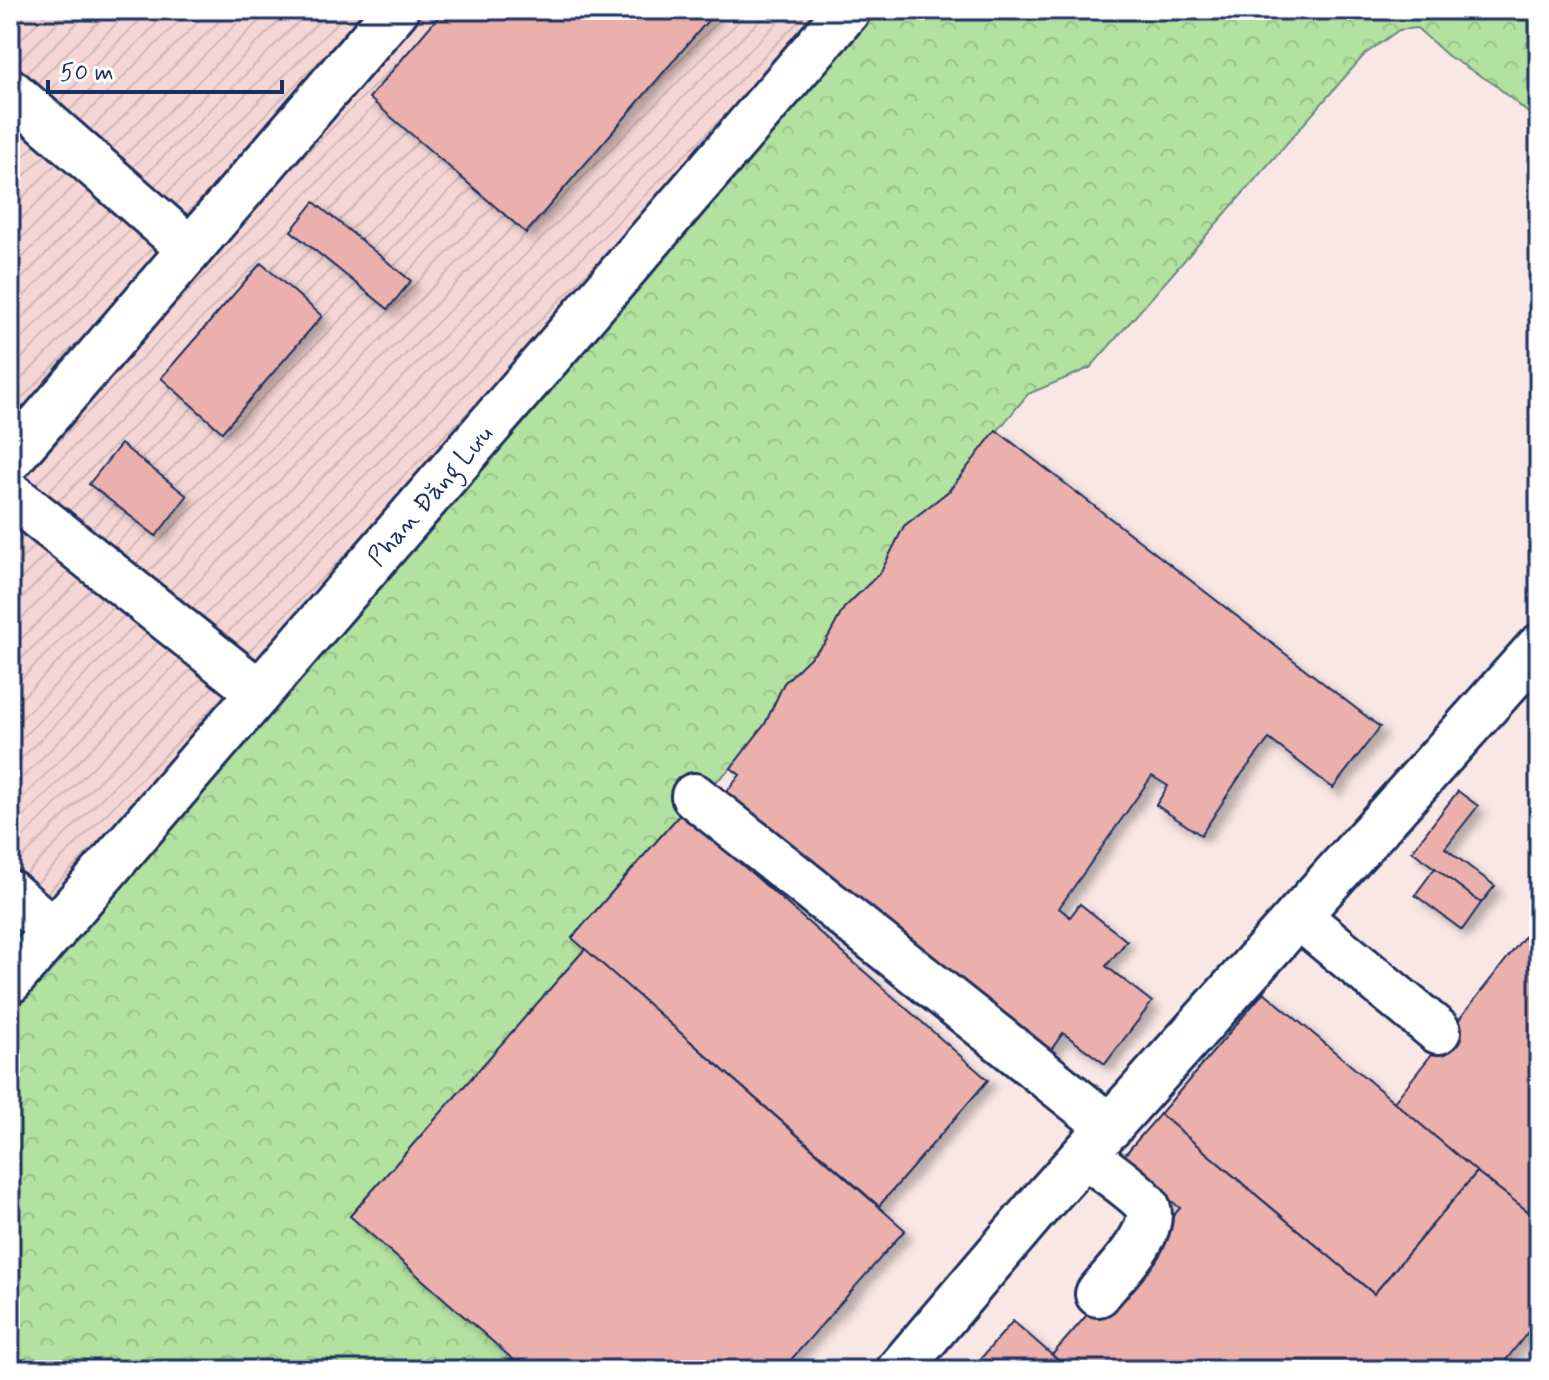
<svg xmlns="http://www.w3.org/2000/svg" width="1549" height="1380" viewBox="0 0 1549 1380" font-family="Mynerve,sans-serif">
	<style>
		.industrial { fill: url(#industrial-furrows) }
		.forest { fill: url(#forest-crowns); stroke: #67887e; stroke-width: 2 }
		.building { fill: #ebb0ab; stroke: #1b2f5e; stroke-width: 2; filter: url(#shadow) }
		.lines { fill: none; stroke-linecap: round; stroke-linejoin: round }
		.minor-casing { stroke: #1b2f5e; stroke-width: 50 }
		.minor { stroke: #fff; stroke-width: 44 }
		.labels { text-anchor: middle; stroke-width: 8; stroke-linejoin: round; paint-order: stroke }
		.street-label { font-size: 26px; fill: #1b2f5e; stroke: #fff }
	</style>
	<defs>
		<pattern id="industrial-furrows" width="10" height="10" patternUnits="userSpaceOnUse" patternTransform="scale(2)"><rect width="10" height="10" fill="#f5d6d4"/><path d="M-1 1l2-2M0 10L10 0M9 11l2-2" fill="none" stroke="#d1b8b8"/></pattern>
		<pattern id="forest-crowns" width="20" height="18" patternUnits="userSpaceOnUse" patternTransform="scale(2)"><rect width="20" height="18" fill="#b3e19f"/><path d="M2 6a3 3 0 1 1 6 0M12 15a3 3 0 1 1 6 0" fill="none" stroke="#99c18b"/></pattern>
		<filter id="shadow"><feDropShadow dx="7" dy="7" stdDeviation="4" flood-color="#0004"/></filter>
	</defs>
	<rect width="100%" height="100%" fill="#f9e7e6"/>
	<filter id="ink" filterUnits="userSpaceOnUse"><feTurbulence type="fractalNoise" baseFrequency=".0125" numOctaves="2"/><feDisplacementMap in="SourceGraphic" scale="16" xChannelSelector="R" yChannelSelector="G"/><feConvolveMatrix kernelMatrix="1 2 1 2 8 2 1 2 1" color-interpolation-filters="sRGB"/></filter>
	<g filter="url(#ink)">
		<polygon class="industrial" points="10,10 824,10 10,954"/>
		<polygon class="forest" points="871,10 1539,10 1539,122 1494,84 1448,56 1417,28 1399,30 1365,54 1090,368 1028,394 881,572 844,608 825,643 784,683 765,724 731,768 682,812 572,938 585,949 350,1216 525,1370 10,1370 10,1009"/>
		<g class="building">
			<polygon points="444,10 717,10 526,233 369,98"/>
			<polygon points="314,202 411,281 388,309 291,231"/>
			<polygon points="261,263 322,316 222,432 161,378"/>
			<polygon points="996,430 1380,727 1333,788 1269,739 1238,779 1201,835 1156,805 1168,786 1152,776 1059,908 1070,917 1080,904 1127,941 1106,966 1152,1002 1105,1064 1063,1033 1048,1054 725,794 740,775 731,768 765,724 784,683 825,643 844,608 881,572 904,526 950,490"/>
			<polygon points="121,444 187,496 156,536 89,484"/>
			<polygon points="1458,791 1478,806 1445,848 1495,886 1481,903 1412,851"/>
			<polygon points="682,812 988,1080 879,1206 572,938"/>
			<polygon points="1435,868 1481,903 1462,930 1415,895"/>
			<polygon points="1539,920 1539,950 1524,937"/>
			<polygon points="1524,937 1539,950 1539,1220 1477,1172 1394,1102"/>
			<polygon points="585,949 905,1230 782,1370 525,1370 350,1216"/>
			<polygon points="1264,992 1477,1172 1374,1294 1160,1114"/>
			<polygon points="1160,1114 1374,1294 1477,1172 1539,1220 1539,1318 1498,1370 1069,1370 1052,1355 1180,1208 1121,1159"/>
			<polygon points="1013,1321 1052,1355 1069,1370 971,1370"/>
		</g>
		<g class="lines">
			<g class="minor-casing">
				<g id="minor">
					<polyline points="10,91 190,249"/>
					<polyline points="10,459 396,10"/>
					<polyline points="10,494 259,692"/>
					<polyline points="694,796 1110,1127"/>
					<polyline points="10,893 54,931"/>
					<polyline points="1298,916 1438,1031"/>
					<path id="s1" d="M10 981 848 10"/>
					<path d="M1085 1155C1097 1164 1141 1195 1147 1206 1159 1232 1113 1275 1098 1294"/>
					<polyline points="899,1370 1041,1203 1539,647"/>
				</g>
			</g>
			<use href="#minor" class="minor"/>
		</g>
	</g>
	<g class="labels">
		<g class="street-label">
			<text dy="9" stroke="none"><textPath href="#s1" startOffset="642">Phan Đăng Lưu</textPath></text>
		</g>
	</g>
	<rect width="1549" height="1380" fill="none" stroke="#fff" stroke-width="40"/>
	<rect x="20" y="20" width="1509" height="1340" fill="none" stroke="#1b2f5e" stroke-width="3" filter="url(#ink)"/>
	<path d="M48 80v12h234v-12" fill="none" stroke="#1b2f5e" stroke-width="4"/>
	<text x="60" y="80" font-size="24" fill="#1b2f5e" stroke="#ffffff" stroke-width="6" paint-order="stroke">50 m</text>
</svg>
